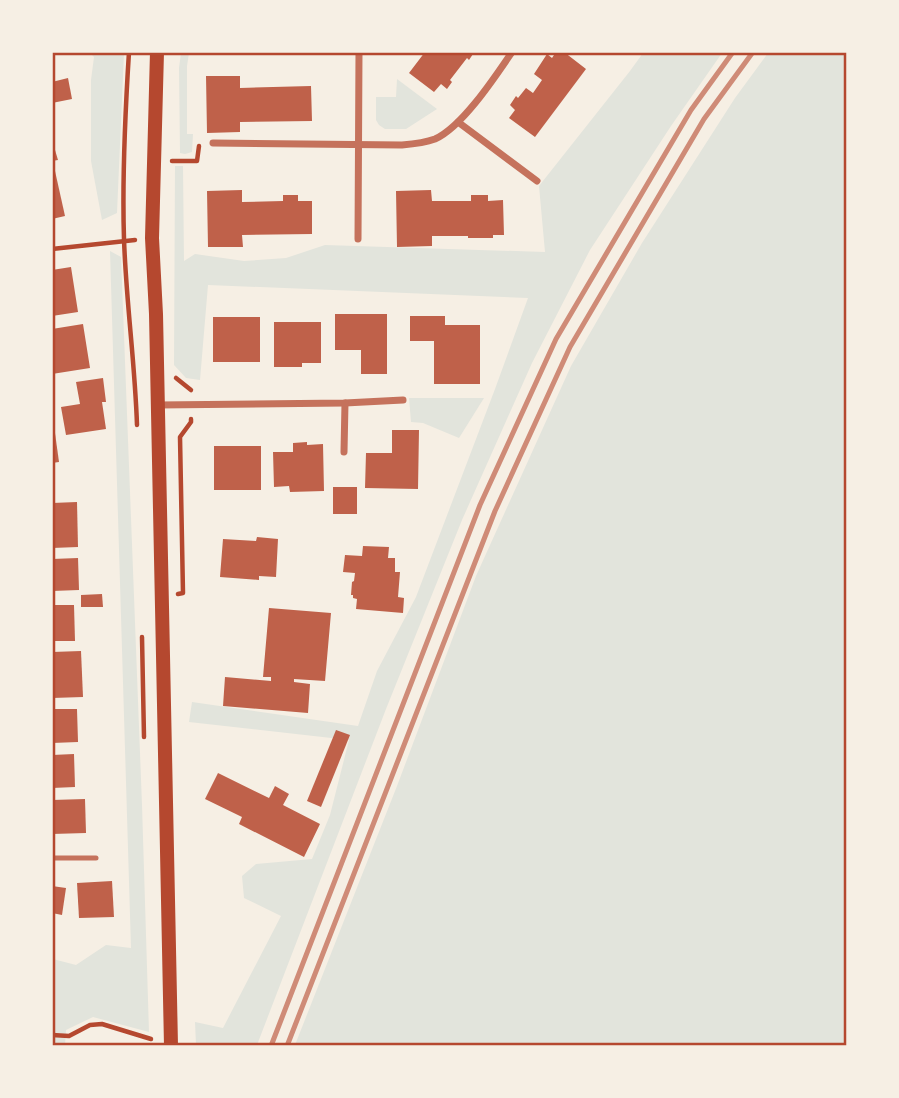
<svg xmlns="http://www.w3.org/2000/svg" width="899" height="1098" viewBox="0 0 899 1098" font-family="'Sofia Sans Condensed',sans-serif">
	<style>
		.green { fill: #e2e4dc }
		.building { fill: #bf614a }
		.lines { fill: none; stroke-linecap: round; stroke-linejoin: round }
		.path { stroke: #b5482f; stroke-width: 4.5 }
		.service { stroke: #c5725c; stroke-width: 5 }
		.minor { stroke: #c5725c; stroke-width: 7 }
		.secondary { stroke: #b5482f; stroke-width: 14 }
		.rail { stroke: #cf8b77; stroke-width: 5 }
		.neatline { fill: none; stroke: #b5482f; stroke-width: 2.5 }
	</style>
	<rect width="100%" height="100%" fill="#f6efe4"/>
	<g class="green">
		<polygon points="90,53 124,53 117,213 102,220 91,161 91,80 94,57"/>
		<polygon points="181,53 189,53 187,66 187,134 193,134 192,152 185,154 180,153 179,68"/>
		<polygon points="643,53 722,53 671,126 590,250 532,363 462,520 386,709 257,1045 196,1045 195,1022 223,1028 281,916 244,898 242,876 256,864 312,859 330,815 349,740 189,722 192,702 358,726 377,671 416,597 495,389 528,298 208,285 200,380 186,378 174,365 175,166 183,166 184,261 195,254 244,261 286,258 325,245 545,252 539,186 630,71"/>
		<polygon points="768,53 846,53 846,1045 295,1045 397,786 476,576 571,366 642,243 735,98"/>
		<polygon points="397,79 437,109 406,129 385,129 379,125 376,120 376,97 396,97"/>
		<polygon points="110,251 121,257 142,805 149,1032 93,1017 66,1030 65,1045 53,1046 53,959 76,965 106,945 131,948"/>
		<polygon points="409,398 484,398 459,438 423,423 411,422"/>
	</g>
	<g class="building">
		<polygon points="425,52 472,52 473,54 469,60 467,58 450,80 452,82 447,89 441,84 434,92 409,73"/>
		<polygon points="556,52 564,52 586,69 535,137 509,118 515,110 510,105 516,96 518,98 526,88 533,93 542,80 534,74 547,54 552,58"/>
		<polygon points="206,76 240,76 240,88 311,86 312,121 240,122 240,132 207,133"/>
		<polygon points="68,78 72,99 52,103 52,82"/>
		<polygon points="52,140 58,160 52,161"/>
		<polygon points="55,171 65,216 52,219 52,172"/>
		<polygon points="242,190 242,202 283,201 283,195 298,195 298,201 312,201 312,234 242,235 243,247 208,247 207,191"/>
		<polygon points="431,190 432,201 471,201 471,195 488,195 488,201 503,200 504,235 493,235 493,238 468,238 468,236 432,236 432,246 397,247 396,191"/>
		<polygon points="71,267 78,312 52,316 52,270"/>
		<polygon points="335,314 387,314 387,374 361,374 361,350 335,350"/>
		<polygon points="410,316 445,316 445,325 480,325 480,384 434,384 434,341 410,341"/>
		<rect x="213" y="317" width="47" height="45"/>
		<polygon points="274,322 321,322 321,363 302,363 302,367 274,367"/>
		<polygon points="83,324 90,368 52,374 52,356 55,356 54,351 52,351 52,329"/>
		<polygon points="103,378 106,402 102,402 106,429 66,435 61,407 80,404 76,382"/>
		<polygon points="392,430 419,430 418,489 365,488 366,453 392,453"/>
		<polygon points="52,433 55,433 59,462 52,463"/>
		<polygon points="307,442 307,445 323,444 324,491 290,492 289,486 274,487 273,452 293,452 293,443"/>
		<rect x="214" y="446" width="47" height="44"/>
		<rect x="333" y="487" width="24" height="27"/>
		<polygon points="77,502 78,547 52,548 52,503"/>
		<polygon points="257,537 278,539 276,577 259,576 259,580 220,577 223,539 256,541"/>
		<polygon points="363,546 389,547 388,558 395,558 395,572 400,572 398,597 404,598 403,613 356,609 357,599 353,598 353,595 351,595 352,582 354,581 355,573 343,572 345,555 362,556"/>
		<polygon points="78,558 79,590 52,591 52,559"/>
		<polygon points="102,594 103,607 81,607 81,595"/>
		<polygon points="52,605 74,605 75,641 52,641"/>
		<polygon points="269,608 331,613 325,681 294,679 294,682 310,684 308,713 223,706 225,677 271,681 271,677 263,677"/>
		<polygon points="81,651 83,697 52,698 52,652"/>
		<polygon points="52,709 77,709 78,742 52,743"/>
		<polygon points="336,730 350,735 321,807 307,801"/>
		<polygon points="74,754 75,787 52,788 52,755"/>
		<polygon points="218,773 269,798 275,786 289,794 283,805 320,824 304,857 239,824 242,817 205,799"/>
		<polygon points="85,799 86,833 52,834 52,800"/>
		<polygon points="112,881 114,917 79,918 77,883"/>
		<polygon points="52,886 66,888 62,915 52,913"/>
	</g>
	<g class="lines">
		<g class="path">
			<path d="M129 52C125 115 122 177 124 239 126 301 135 363 137 425"/>
			<polyline points="172,161 197,161 199,146"/>
			<polyline points="52,249 135,240"/>
			<polyline points="176,378 191,390"/>
			<polyline points="178,594 183,593 180,437 191,422 191,419"/>
			<polyline points="142,637 144,737"/>
			<polyline points="52,1035 69,1036 90,1025 102,1024 151,1039"/>
		</g>
		<polyline class="service" points="52,858 96,858"/>
		<g class="minor">
			<polyline points="458,122 537,181"/>
			<path d="M213 143 402 145C413 144 424 143 435 139 462 127 495 77 512 52"/>
			<polyline points="358,239 359,52"/>
			<polyline points="158,405 345,403 403,400"/>
			<polyline points="344,452 345,403"/>
		</g>
		<polyline class="secondary" points="157,52 152,238 156,314 171,1046"/>
		<g class="rail">
			<polyline points="271,1046 480,505 556,339 691,110 733,52"/>
			<polyline points="287,1046 495,511 570,347 704,119 753,52"/>
		</g>
	</g>
	<rect width="899" height="1098" fill="none" stroke="#f6efe4" stroke-width="108"/>
	<rect x="54" y="54" width="791" height="990" class="neatline"/>
</svg>
